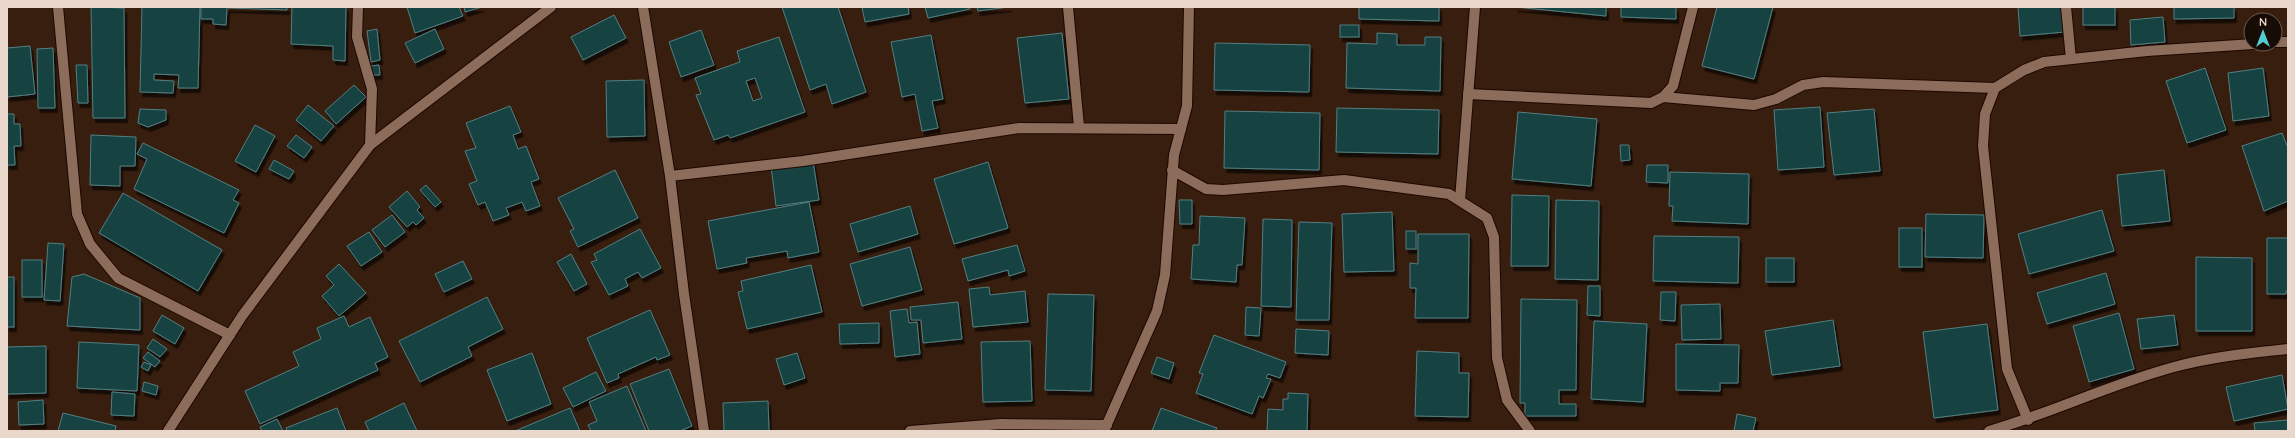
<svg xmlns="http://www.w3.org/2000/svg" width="2295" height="438" viewBox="0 0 2295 438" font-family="Quicksand,sans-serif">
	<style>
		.building { fill: #144243; stroke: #537f81; fill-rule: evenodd; filter: url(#shadow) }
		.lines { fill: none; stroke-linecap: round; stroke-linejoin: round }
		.minor-casing { stroke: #1e0700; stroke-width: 12 }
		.minor { stroke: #8c6c5a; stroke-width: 10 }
	</style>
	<defs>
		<filter id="shadow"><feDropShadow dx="2.5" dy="4.5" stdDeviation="0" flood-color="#0009"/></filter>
	</defs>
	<rect width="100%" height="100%" fill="#381e0e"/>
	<g class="building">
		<polygon points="91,7 124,8 125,118 93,118"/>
		<polygon points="142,7 200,7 198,88 178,88 179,75 154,74 154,80 174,81 173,93 140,92"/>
		<polygon points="201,7 287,7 287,10 227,8 226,25 213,24 213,19 201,19"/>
		<polygon points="292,7 346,7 345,61 333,60 333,46 291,44"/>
		<polygon points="407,7 459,7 463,16 415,33"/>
		<polygon points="464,7 482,7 465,12"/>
		<polygon points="782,7 838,7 866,92 832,104 826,84 810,90"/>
		<polygon points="862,7 908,7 909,14 865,22"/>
		<polygon points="925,7 969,7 970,9 928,18"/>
		<polygon points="977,7 1009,7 978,11"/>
		<polygon points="1359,7 1439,7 1439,21 1359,19"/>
		<polygon points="1515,7 1606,7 1606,16"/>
		<polygon points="1621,7 1676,7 1676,19 1621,17"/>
		<polygon points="1717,7 1773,7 1754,79 1702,66"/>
		<polygon points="2018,7 2062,7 2065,32 2020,36"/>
		<rect x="2083" y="7" width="32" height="18"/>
		<polygon points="2174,7 2234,7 2234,18 2174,19"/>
		<polygon points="614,15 626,38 583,60 571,37"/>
		<polygon points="2163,17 2165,42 2131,45 2130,20"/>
		<rect x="1340" y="25" width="19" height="12"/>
		<polygon points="377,29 380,60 371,62 367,31"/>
		<polygon points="435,29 444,49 415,63 405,43"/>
		<polygon points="701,30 714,65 681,77 669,42"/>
		<polygon points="1062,33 1069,99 1025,103 1017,38"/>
		<polygon points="1377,33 1397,34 1397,45 1425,45 1425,37 1441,37 1440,91 1346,88 1347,43 1377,44"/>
		<polygon points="931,35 943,99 932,101 938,128 922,131 915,94 902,97 891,42"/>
		<path d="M779 37 805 112 730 138 728 135 714 140 696 95 701 94 695 78 740 62 737 51ZM755 78 762 98 753 101 746 81Z"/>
		<polygon points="1215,43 1310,45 1309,92 1214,90"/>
		<polygon points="30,46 35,94 7,97 7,48"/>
		<polygon points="53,48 55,108 38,108 37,49"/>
		<polygon points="76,65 87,65 88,103 78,103"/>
		<polygon points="379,65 380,75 371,75 370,66"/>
		<polygon points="2205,68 2226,130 2187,143 2166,81"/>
		<polygon points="2263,68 2269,116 2233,121 2228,73"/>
		<polygon points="644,80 645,136 607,137 606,81"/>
		<polygon points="354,85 366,97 336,124 325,111"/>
		<polygon points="308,105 334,126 321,141 296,120"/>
		<polygon points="510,106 521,132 513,135 518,149 526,146 539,179 531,182 540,206 526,211 522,202 506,208 509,215 493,221 485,202 478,205 469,184 477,181 465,151 476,148 466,123"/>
		<polygon points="1820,107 1824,167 1778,170 1774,110"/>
		<polygon points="1337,108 1439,110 1438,154 1336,152"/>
		<polygon points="140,109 166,110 166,120 148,127 138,123"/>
		<polygon points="1874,109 1880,171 1834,175 1827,113"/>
		<polygon points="1225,111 1320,113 1319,170 1224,168"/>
		<polygon points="1518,112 1597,119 1591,186 1512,179"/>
		<polygon points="7,114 14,114 14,124 20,124 21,146 14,146 15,165 7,165"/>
		<polygon points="255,125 275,136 256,172 235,161"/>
		<polygon points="2282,133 2288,148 2288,201 2264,211 2242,146"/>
		<polygon points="91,135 136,137 135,166 120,166 120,186 90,185"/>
		<polygon points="296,135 312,147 304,158 287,146"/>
		<polygon points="143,143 239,190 233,200 239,203 224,233 134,189 147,159 137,154"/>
		<polygon points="1620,145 1629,145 1630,160 1621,161"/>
		<polygon points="274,160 294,171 289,179 269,169"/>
		<polygon points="813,161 819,200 776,206 771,166"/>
		<polygon points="988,162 1008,228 954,244 934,179"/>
		<polygon points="1647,165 1668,165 1668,183 1646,182"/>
		<polygon points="615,170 638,218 578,247 570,231 574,229 558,198"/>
		<polygon points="2164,170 2170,221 2122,226 2117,175"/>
		<polygon points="1670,172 1749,174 1748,224 1672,221 1673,206 1669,206"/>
		<polygon points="426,185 441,202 435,207 420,190"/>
		<polygon points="407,191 420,207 417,210 424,218 416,225 413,222 407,227 389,207"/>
		<polygon points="123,193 222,250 198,291 99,233"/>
		<polygon points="1512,195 1549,196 1548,266 1511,266"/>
		<polygon points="1179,200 1192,200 1192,224 1180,224"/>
		<polygon points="1556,200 1599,201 1598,280 1555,279"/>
		<polygon points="809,202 819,252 788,258 787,251 746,258 747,263 717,269 708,221"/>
		<polygon points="910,206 918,234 858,252 850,224"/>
		<polygon points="2102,210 2114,251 2029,274 2018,234"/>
		<polygon points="1392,212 1394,271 1344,272 1342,214"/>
		<polygon points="1926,214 1984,215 1983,258 1925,257"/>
		<polygon points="392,215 405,232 385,247 372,230"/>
		<polygon points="1200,216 1245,218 1242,265 1237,265 1236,282 1191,279 1193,245 1199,245"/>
		<polygon points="1263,219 1292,220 1291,307 1261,306"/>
		<polygon points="1299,222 1332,223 1329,320 1296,320"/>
		<rect x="1899" y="228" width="23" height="39"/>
		<polygon points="640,229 661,268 642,278 638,272 625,279 628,286 609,295 591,262 597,260 594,254"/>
		<rect x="1406" y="231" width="10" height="18"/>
		<polygon points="369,232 382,252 361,266 347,246"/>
		<polygon points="1418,234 1469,234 1468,318 1415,318 1416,288 1410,288 1410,263 1418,264"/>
		<polygon points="1654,236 1739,237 1738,283 1653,281"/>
		<polygon points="2267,238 2288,238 2288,291 2286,291 2286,294 2267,294"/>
		<polygon points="48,243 64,244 60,301 44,300"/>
		<polygon points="1017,245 1025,271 1009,276 1008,270 968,281 962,259"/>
		<polygon points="910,247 922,290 862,306 850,264"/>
		<polygon points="571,254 587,284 574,291 557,262"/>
		<polygon points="2196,257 2252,258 2252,331 2196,331"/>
		<rect x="1766" y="258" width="28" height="24"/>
		<rect x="22" y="260" width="20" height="37"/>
		<polygon points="463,261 472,279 444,292 435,274"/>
		<polygon points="339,264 366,293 339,316 322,296 334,285 326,276"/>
		<polygon points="811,265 822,312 747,329 738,292 743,291 741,281"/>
		<polygon points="2106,273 2115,304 2047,324 2037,293"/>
		<polygon points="84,274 140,298 140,330 67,326 72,277"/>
		<rect x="7" y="277" width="7" height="50"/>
		<polygon points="1588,286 1600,286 1600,316 1587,315"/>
		<polygon points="989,287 990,295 1025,291 1028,322 973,327 969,289"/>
		<polygon points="1661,292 1676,292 1675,321 1660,320"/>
		<polygon points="1048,294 1094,295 1091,391 1045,390"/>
		<polygon points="487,297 503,329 468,347 472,356 420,382 399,341"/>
		<polygon points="1521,299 1577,300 1576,390 1559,390 1559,404 1576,404 1576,416 1525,416 1525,403 1520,403"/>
		<polygon points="958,302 962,339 923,343 921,320 911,320 910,307"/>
		<polygon points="1720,304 1721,339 1682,340 1681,305"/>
		<polygon points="1246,307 1261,308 1259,336 1245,335"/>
		<polygon points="907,309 909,323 917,322 920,354 895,357 890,311"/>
		<polygon points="650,310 670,355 657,360 656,357 618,374 619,378 607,383 587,338"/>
		<polygon points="2119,313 2134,369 2089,382 2073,326"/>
		<polygon points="162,315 184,328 175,344 153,331"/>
		<polygon points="2174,315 2178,345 2141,349 2137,319"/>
		<polygon points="344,316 349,327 370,317 388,357 375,363 378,370 260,424 245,391 299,366 293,352 321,339 317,328"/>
		<polygon points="1833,320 1840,366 1772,375 1765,331"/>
		<polygon points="1594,321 1647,324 1643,402 1591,399"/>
		<polygon points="879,323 879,343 840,344 839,324"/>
		<polygon points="1987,324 1998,410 1934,418 1923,332"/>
		<polygon points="1296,329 1329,331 1328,355 1295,353"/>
		<polygon points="1214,335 1286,362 1280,378 1268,374 1266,378 1271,379 1263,398 1259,396 1252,414 1196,393 1203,374 1199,373"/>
		<polygon points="153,339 167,349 160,357 147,348"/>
		<polygon points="1030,341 1032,401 983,402 981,342"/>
		<polygon points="79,342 139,345 137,391 77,388"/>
		<polygon points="1676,344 1739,345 1738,383 1720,383 1720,391 1676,390"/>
		<polygon points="46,346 46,393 7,394 7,347"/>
		<polygon points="1417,351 1459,353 1459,373 1469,373 1468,417 1415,416"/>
		<polygon points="148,352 160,361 155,367 143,358"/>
		<polygon points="532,353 551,404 507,421 487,370"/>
		<polygon points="797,353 805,378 784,385 776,359"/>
		<polygon points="1157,357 1174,363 1169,379 1151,373"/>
		<polygon points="144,362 151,365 148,371 141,367"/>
		<polygon points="669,369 692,426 680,431 649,431 630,384"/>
		<polygon points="596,372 606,391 573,407 563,388"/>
		<polygon points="2282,375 2288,409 2234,421 2226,387"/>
		<polygon points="144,382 158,386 156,395 142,391"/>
		<polygon points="627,386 646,431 591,431 588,425 597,421 589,402"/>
		<polygon points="112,392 135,394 134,416 111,415"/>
		<polygon points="1288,393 1308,394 1307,431 1267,431 1268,409 1283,410 1283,399 1288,399"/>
		<polygon points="43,400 44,424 19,425 18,402"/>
		<polygon points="768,401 769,431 724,431 723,403"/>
		<polygon points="404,403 417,431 369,431 365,422"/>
		<polygon points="337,408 346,431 287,431 286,428"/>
		<polygon points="570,408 580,431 515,431"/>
		<polygon points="1161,408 1217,428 1215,431 1152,431"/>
		<polygon points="63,413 116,426 115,431 58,431"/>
		<polygon points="1737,414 1756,418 1753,431 1734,431"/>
		<polygon points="277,419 283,431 262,431 260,427"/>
		<polygon points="2288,420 2288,431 2255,431 2254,423"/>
	</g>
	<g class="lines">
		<g class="minor-casing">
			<g id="minor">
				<polyline points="58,7 77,214 90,244 118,278 230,335"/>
				<polyline points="358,7 357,37 372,89 370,145"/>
				<polyline points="643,7 670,176 684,294 704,431"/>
				<polyline points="1068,7 1079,127"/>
				<polyline points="2066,7 2071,59"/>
				<polyline points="2275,42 2288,42"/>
				<polyline points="1995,88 1985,114 1983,146 2007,369 2028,420"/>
				<polyline points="1468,94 1651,103 1663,97 1673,86 1693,7"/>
				<polyline points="1663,97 1754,105 1776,99 1803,85 1823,82 1995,88 2024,70 2044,62 2147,51 2253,44"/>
				<polyline points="1172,170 1206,189 1223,190 1344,180 1449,194 1487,218 1494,237 1497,358 1507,400 1530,431"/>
				<polyline points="670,176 803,161 1019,128 1181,129"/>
				<polyline points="1460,200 1475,7"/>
				<polyline points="168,431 242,316 370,145 551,7"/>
				<polyline points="910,431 1001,424 1107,425"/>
				<polyline points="1104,431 1157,311 1165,275 1174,155 1187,106 1189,7"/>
				<path d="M1989 431C2051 413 2111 384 2174 367 2211 357 2249 353 2288 349"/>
			</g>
		</g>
		<use href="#minor" class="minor"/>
	</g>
	<rect width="2295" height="438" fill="none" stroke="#e9d7cc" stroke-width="16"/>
	<g transform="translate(2263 32)"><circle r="19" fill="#170b05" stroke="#6b5d55"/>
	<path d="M0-3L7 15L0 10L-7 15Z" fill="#52ccd0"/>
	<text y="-6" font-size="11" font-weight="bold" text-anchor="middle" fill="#e9d7cc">N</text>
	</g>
</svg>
